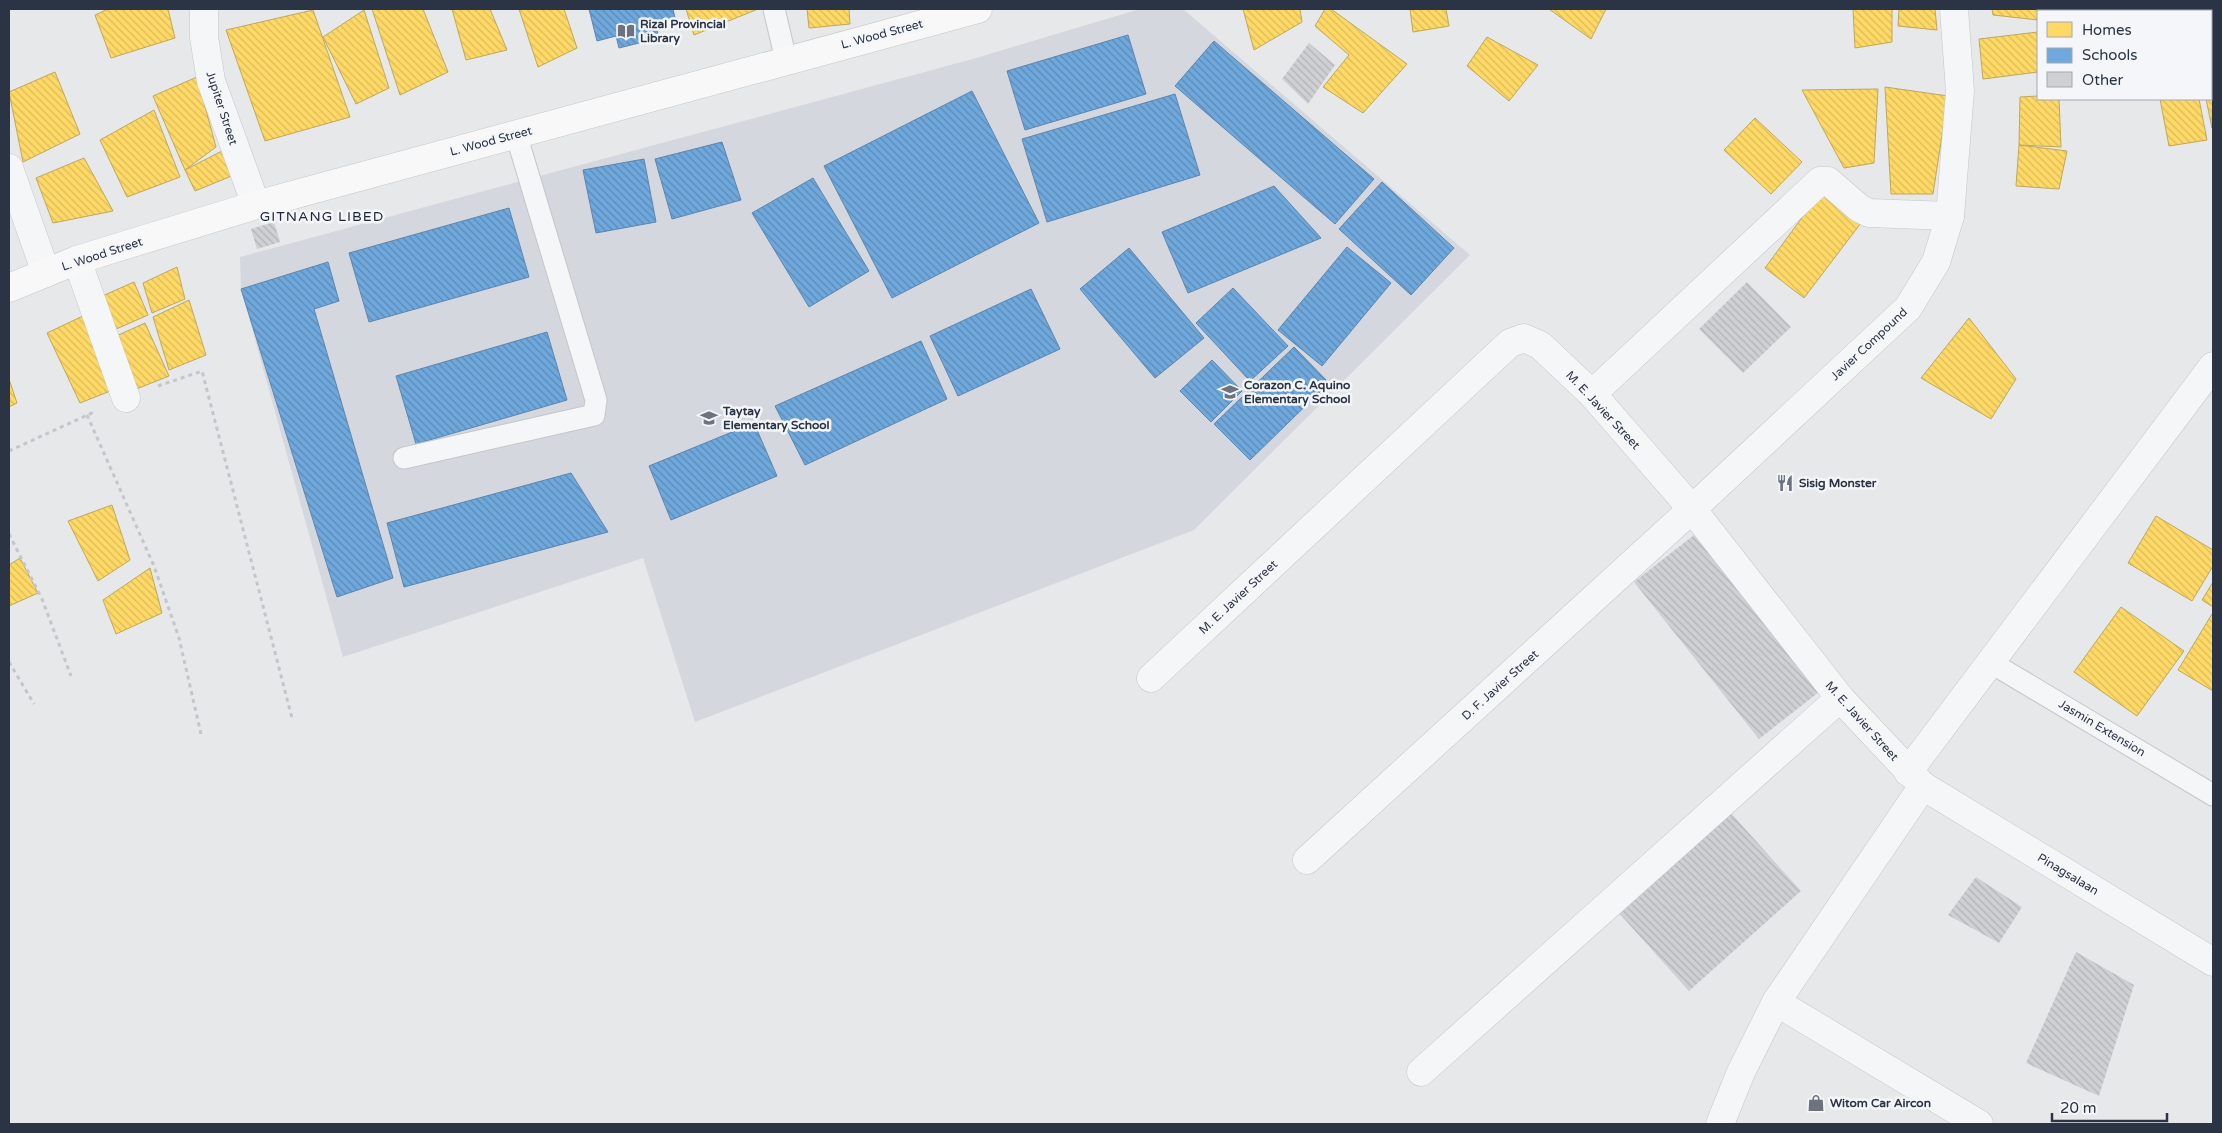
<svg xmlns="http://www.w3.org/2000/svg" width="2222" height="1133" viewBox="0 0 2222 1133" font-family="'Varela Round',sans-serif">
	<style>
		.built { fill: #d4d7dd }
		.homes { fill: url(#homes-back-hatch); stroke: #bfa85c }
		.schools { fill: url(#schools-back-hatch); stroke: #5b85af }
		.building { fill: url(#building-back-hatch) }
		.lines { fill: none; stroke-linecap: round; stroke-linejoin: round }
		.service-casing { stroke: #c4c6c8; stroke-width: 23 }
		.minor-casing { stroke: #c4c6c8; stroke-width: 29 }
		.secondary-casing { stroke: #c4c6c8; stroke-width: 29 }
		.path { stroke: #c5c6ca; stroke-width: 3; stroke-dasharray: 4 4; stroke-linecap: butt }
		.service { stroke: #f5f6f7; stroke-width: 21 }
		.minor { stroke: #f5f6f7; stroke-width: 28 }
		.secondary { stroke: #f8f8f8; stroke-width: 28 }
		.labels { text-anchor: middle; stroke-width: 5; stroke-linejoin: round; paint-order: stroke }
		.poi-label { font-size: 12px; font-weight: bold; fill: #2b3445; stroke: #f4f6f9; text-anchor: start }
		.street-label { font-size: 12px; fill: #2b3445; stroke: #f4f6f9 }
		.neighbourhood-label { font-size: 14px; letter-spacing: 1px; fill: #1d2536; stroke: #f4f6f9 }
	</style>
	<defs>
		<pattern id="homes-back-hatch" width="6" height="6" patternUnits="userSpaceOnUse" patternTransform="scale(1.25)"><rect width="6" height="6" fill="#ffd966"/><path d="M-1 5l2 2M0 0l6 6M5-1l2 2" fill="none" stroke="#dbbb5a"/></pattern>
		<pattern id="schools-back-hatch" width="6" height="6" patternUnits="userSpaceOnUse" patternTransform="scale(1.25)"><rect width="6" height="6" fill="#6fa8dc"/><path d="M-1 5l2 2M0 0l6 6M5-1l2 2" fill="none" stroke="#5b8ab4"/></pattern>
		<pattern id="building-back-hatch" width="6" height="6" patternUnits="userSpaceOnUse" patternTransform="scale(1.25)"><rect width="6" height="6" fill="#ced0d3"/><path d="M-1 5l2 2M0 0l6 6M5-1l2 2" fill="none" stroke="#b1b3b6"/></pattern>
	</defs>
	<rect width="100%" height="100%" fill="#e6e8ea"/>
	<polygon class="built" points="1140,9 1183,9 1470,255 1194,530 695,722 643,558 343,657 241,289 240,257 969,60"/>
	<g class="homes">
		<polygon points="108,9 168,9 175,38 111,58 95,15"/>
		<polygon points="372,9 423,9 448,72 400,95"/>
		<polygon points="452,9 490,9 507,50 466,60"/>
		<polygon points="519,9 564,9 577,48 538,67"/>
		<polygon points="686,9 758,9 694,35"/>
		<polygon points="807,9 849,9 850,24 809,28"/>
		<polygon points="1243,9 1300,9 1302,22 1254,50"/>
		<polygon points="1325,9 1331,9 1407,64 1363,113 1323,87 1349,55 1315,26"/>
		<polygon points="1410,9 1446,9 1449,26 1413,32"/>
		<polygon points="1549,9 1606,9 1591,39"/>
		<polygon points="1853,9 1892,9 1892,42 1855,48"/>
		<polygon points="1899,9 1935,9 1937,30 1898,26"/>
		<polygon points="1992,9 2042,9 2042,11 2038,11 2038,20 1993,15"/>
		<polygon points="2213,9 2213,67 2211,67 2211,11 2201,11"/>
		<polygon points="313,10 350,117 265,141 226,30"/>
		<polygon points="364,10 389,88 356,104 323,37"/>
		<polygon points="2038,32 2038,72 1983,79 1979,39"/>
		<polygon points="1487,37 1538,65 1509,101 1467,66"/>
		<polygon points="55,72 80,134 23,162 9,92"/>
		<polygon points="197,77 216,147 185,170 153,96"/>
		<polygon points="2211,81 2213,81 2212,128 2206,99 2211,99"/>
		<polygon points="1885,87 1948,96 1933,194 1891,194"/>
		<polygon points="1878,89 1874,163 1844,168 1802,90"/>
		<polygon points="2038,96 2038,99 2059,99 2061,147 2019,145 2020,97"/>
		<polygon points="2160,99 2199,99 2207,140 2169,146"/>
		<polygon points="154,110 180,177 127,197 100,140"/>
		<polygon points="1755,118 1802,162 1771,194 1724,150"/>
		<polygon points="2019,145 2067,151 2059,189 2016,186"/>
		<polygon points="222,151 234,175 195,191 185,170"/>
		<polygon points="84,158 113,211 53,223 36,178"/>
		<polygon points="1823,189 1864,219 1804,298 1765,268"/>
		<polygon points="177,267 185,299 152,313 143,283"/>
		<polygon points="134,282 148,315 114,330 100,297"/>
		<polygon points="189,300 206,355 169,370 153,317"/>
		<polygon points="87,314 123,386 80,403 47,333"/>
		<polygon points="1969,318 2016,379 1991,419 1921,378"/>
		<polygon points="145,323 169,376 134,390 114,337"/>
		<polygon points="9,379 17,403 9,407"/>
		<polygon points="112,505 130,560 98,581 68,521"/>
		<polygon points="2156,516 2213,550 2213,566 2192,601 2128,563"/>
		<polygon points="20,558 38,593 9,606 9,565"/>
		<polygon points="150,568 162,613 116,634 103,600"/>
		<polygon points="2213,582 2213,607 2202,600"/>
		<polygon points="2121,607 2184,651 2137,716 2074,672"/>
		<polygon points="2212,614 2213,614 2213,691 2178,670"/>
	</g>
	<g class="schools">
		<polygon points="589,9 673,9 676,22 656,26 659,38 619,48 616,36 597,41"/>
		<polygon points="1128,35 1146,94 1025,130 1007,71"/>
		<polygon points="1214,41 1374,179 1335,224 1175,86"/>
		<polygon points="972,91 1039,223 892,298 824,166"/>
		<polygon points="1175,94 1200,175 1047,222 1022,139"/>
		<polygon points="722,142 741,200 672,219 655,159"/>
		<polygon points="644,159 656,222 596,233 583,170"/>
		<polygon points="813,178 869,271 809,307 752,213"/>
		<polygon points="1382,182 1454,248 1411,295 1339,229"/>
		<polygon points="1274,186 1321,238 1188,293 1162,232"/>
		<polygon points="509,208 529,277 369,322 349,253"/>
		<polygon points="1347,247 1391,283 1322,366 1278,330"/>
		<polygon points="1129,248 1204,338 1155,378 1080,289"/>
		<polygon points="328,262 339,301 314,309 393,578 337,597 241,289"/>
		<polygon points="1233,288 1288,346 1250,381 1196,323"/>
		<polygon points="1031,289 1060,349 958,396 930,336"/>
		<polygon points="547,332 567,400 416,444 396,376"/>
		<polygon points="921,341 947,399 805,465 775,406"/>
		<polygon points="1294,347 1329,383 1250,460 1214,424"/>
		<polygon points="1212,360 1242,391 1211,422 1180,391"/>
		<polygon points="754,423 777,476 671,520 649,466"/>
		<polygon points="571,473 608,532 404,587 387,523"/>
	</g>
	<g class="building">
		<polygon points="1309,43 1335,65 1308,104 1282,79"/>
		<polygon points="274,222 280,242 257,249 251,229"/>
		<polygon points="1747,282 1791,327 1743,373 1699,329"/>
		<polygon points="1694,535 1819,692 1759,739 1634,582"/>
		<polygon points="1730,812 1801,891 1689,991 1618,912"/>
		<polygon points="1976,877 2022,907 1999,943 1948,915"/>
		<polygon points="2076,952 2134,985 2099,1096 2026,1063"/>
	</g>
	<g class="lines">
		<g class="service-casing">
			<g id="service">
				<polyline points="774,9 786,60"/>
				<polyline points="404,458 594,415 596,400 516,134"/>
				<polyline points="1990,662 2213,795"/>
			</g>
		</g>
		<g class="minor-casing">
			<g id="minor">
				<polyline points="204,9 204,37 211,81 256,205"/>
				<polyline points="9,168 46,273"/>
				<polyline points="77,260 126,398"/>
				<polyline points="1592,394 1820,181 1828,181 1859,208 1869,213 1950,216"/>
				<polyline points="1151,678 1510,343 1524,338 1540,345 1592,394 1692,509 1840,698 1923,786 2213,962"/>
				<polyline points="1908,772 2213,366"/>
				<polyline points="1307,860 1692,509 1908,308 1936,262 1950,216 1960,91 1954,9"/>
				<polyline points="1776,1002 1979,1124"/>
				<polyline points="1421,1072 1840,698"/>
				<polyline points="1720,1124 1741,1072 1776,1002 1923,786"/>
			</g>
		</g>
		<g class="secondary-casing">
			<polyline id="secondary" points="9,288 77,260 256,205 978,9"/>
		</g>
		<g class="path">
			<polyline points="158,386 202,371 292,718"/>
			<polyline points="87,415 154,566 179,638 201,734"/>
			<polyline points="9,451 94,412"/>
			<polyline points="9,534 42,599 71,676"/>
			<polyline points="9,662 34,704"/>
		</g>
		<use href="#service" class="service"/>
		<use href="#minor" class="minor"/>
		<use href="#secondary" class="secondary"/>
	</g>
	<defs>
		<g id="library-bare" transform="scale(1.35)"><path d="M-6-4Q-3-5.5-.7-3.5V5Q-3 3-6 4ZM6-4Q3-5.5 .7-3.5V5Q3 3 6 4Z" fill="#6c737f" stroke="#f4f6f9" stroke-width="2.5" paint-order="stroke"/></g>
		<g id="school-bare" transform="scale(1.35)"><path d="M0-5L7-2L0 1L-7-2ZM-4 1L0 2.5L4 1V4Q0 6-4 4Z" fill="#6c737f" stroke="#f4f6f9" stroke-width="2.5" paint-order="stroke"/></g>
		<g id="restaurant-bare" transform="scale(1.35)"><path d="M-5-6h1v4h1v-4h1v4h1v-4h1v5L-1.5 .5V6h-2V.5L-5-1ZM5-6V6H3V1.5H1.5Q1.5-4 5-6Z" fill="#6c737f" stroke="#f4f6f9" stroke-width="2.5" paint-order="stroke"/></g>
		<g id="shop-bare" transform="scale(1.35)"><path d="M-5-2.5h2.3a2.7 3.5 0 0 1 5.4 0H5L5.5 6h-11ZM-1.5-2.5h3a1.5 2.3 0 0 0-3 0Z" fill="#6c737f" stroke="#f4f6f9" stroke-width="2.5" paint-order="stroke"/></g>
	</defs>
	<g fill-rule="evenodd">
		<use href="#library-bare" x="626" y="31"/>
		<use href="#school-bare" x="1230" y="392"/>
		<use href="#school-bare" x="709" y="418"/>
		<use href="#restaurant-bare" x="1785" y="483"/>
		<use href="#shop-bare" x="1816" y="1103"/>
	</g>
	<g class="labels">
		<g class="poi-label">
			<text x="640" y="28">Rizal Provincial<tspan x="640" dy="14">Library</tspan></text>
			<text x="1244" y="389">Corazon C. Aquino<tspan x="1244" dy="14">Elementary School</tspan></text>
			<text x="723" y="415">Taytay<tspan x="723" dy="14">Elementary School</tspan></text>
			<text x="1799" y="487">Sisig Monster</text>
			<text x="1830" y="1107">Witom Car Aircon</text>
		</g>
		<g class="street-label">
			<text transform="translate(882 34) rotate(-15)" y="4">L. Wood Street</text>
			<text transform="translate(222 108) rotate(72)" y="4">Jupiter Street</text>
			<text transform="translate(491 141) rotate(-15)" y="4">L. Wood Street</text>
			<text transform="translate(102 254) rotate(-18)" y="4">L. Wood Street</text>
			<text transform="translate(1869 344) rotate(-43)" y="4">Javier Compound</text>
			<text transform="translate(1603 410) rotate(47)" y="4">M. E. Javier Street</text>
			<text transform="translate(1238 597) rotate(-43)" y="4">M. E. Javier Street</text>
			<text transform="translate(1500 685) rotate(-42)" y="4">D. F. Javier Street</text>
			<text transform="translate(1862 721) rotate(48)" y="4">M. E. Javier Street</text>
			<text transform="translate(2102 728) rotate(31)" y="4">Jasmin Extension</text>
			<text transform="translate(2068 874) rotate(31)" y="4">Pinagsalaan</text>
		</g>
		<g class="neighbourhood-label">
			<text x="322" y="221">GITNANG LIBED</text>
		</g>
	</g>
	<rect width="2222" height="1133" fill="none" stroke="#2b3445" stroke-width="20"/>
	<rect x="2037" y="10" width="175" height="90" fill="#f4f6f9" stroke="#a4a8b1"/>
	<rect x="2047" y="22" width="25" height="15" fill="#ffd966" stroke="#a4a8b1"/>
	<text x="2082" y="35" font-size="15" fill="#2b3445">Homes</text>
	<rect x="2047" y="48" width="25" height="15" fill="#6fa8dc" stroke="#a4a8b1"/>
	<text x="2082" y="60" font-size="15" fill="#2b3445">Schools</text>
	<rect x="2047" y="72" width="25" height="15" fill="#ced0d3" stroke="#a4a8b1"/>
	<text x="2082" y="85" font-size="15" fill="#2b3445">Other</text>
	<path d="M2052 1113v8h115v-8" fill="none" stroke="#2b3445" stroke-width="2.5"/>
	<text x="2060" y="1113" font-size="15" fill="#2b3445" stroke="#f4f6f9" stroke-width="4" paint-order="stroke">20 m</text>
</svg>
